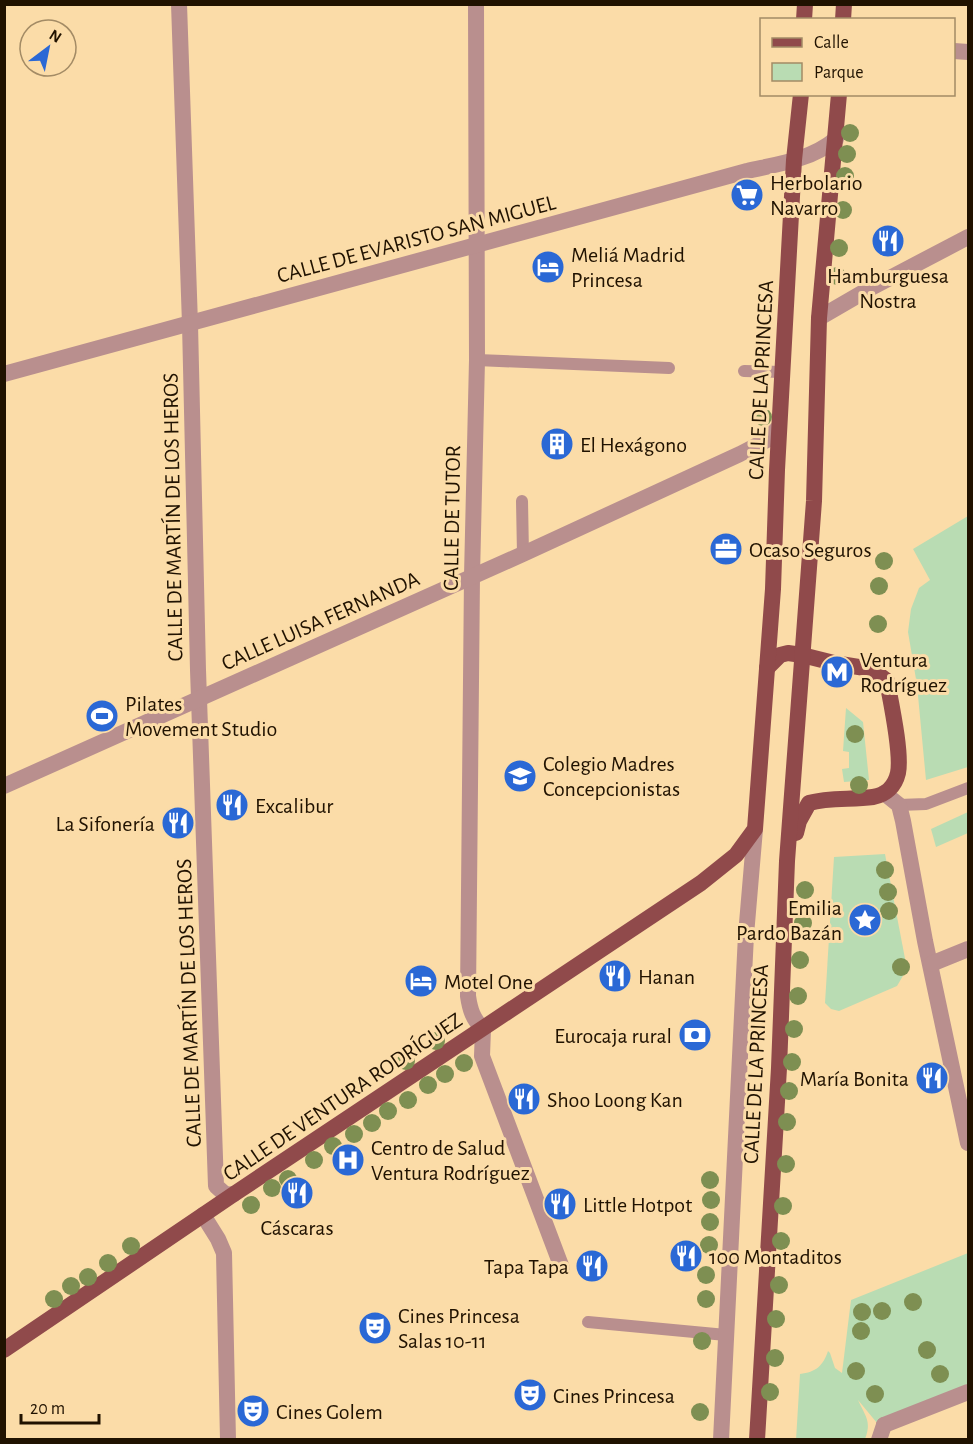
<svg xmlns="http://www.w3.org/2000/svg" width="973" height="1444" viewBox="0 0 973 1444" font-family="'Alegreya Sans',sans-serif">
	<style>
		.green { fill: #b9dcb3 }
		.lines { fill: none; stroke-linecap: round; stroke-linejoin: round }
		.service { stroke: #b98f8e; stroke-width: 12 }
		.pedestrian { stroke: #b98f8e; stroke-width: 16 }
		.minor { stroke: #b98f8e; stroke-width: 16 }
		.tertiary { stroke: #b98f8e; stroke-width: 16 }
		.primary { stroke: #904a4b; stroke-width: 16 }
		.tree { fill: #7e8f52 }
		.labels { text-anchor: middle; stroke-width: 6; stroke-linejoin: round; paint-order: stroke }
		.poi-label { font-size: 22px; fill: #201200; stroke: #fbdca8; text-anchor: start }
		.street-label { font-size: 22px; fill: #201200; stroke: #fbdca8 }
	</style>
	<rect width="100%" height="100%" fill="#fbdca8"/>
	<g class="green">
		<polygon points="968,516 968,767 926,780 917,685 908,632 911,609 919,588 930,580 913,549"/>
		<polygon points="846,708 863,722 869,780 844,782 842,769 849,768 849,752 843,751"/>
		<polygon points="968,812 968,833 936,847 931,829"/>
		<polygon points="885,854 907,969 897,986 839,1011 831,1009 825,1003 834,857"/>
		<path d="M968 1253V1391L882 1429 858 1400C865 1416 872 1421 865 1439L796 1440 800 1374C816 1372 823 1366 828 1351L830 1353 835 1368 842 1373 851 1300Z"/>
	</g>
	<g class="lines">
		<g class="service">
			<polyline points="477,360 669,368"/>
			<polyline points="744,371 783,372"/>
			<polyline points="522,501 523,554"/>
			<polyline points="899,805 926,804 968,788"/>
			<polyline points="588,1322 726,1335"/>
		</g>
		<g class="pedestrian">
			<polyline points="483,1029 482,1056 562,1268"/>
			<polyline points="879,1440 884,1425"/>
		</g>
		<g class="minor">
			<polyline points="179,4 190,324 198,670 216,1186 226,1195 234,1194"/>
			<path d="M476 4 477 360 472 576 468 996C470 1010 473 1019 483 1029"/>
			<polyline points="954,51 968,52"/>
			<path d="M4 374 747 171C778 164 811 160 836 139"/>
			<polyline points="4,786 523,554 740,454 767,440 779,427"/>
			<polyline points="884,793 899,805 903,821 925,941 968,1143"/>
			<polyline points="931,964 968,949"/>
			<polyline points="203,1215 218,1239 224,1253 228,1440"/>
			<polyline points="884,1425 968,1392"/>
			<polyline points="721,1440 746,935 755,829"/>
		</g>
		<polyline class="tertiary" points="819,318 869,289 968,237"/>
		<g class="primary">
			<polyline points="804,20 805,4"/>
			<polyline points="843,20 844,4"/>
			<path d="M767 668 780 655 788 653 802 655 834 663 871 669 887 681C891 703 902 753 898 773 895 786 886 795 873 797 852 800 829 797 809 803L799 821 796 833"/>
			<polyline points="4,1350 234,1194 701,883 736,855 755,829 773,589 777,470 794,160 801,94"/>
			<polyline points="757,1440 779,1068 787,861 814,501 819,318 839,94"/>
		</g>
	</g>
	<g class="tree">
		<circle cx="850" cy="133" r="9"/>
		<circle cx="847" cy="154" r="9"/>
		<circle cx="845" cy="176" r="9"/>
		<circle cx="843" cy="210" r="9"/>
		<circle cx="839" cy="248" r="9"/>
		<circle cx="837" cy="276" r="9"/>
		<circle cx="763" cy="417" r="9"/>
		<circle cx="884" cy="561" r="9"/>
		<circle cx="879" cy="586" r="9"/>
		<circle cx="878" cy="624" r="9"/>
		<circle cx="855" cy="734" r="9"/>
		<circle cx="859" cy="785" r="9"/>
		<circle cx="885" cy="870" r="9"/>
		<circle cx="805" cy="890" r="9"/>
		<circle cx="888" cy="892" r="9"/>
		<circle cx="889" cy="911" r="9"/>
		<circle cx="803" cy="923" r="9"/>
		<circle cx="800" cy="960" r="9"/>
		<circle cx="901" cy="967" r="9"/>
		<circle cx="798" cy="996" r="9"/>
		<circle cx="794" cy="1029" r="9"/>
		<circle cx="436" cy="1041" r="9"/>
		<circle cx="406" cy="1061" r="9"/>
		<circle cx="792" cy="1062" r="9"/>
		<circle cx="464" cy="1063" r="9"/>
		<circle cx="445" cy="1074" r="9"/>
		<circle cx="428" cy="1085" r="9"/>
		<circle cx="789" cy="1091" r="9"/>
		<circle cx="408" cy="1100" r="9"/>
		<circle cx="388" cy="1111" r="9"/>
		<circle cx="787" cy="1122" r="9"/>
		<circle cx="372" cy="1123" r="9"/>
		<circle cx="354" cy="1134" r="9"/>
		<circle cx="333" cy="1146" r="9"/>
		<circle cx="314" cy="1160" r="9"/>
		<circle cx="786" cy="1164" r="9"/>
		<circle cx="288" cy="1179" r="9"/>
		<circle cx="710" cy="1180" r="9"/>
		<circle cx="272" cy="1188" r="9"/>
		<circle cx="711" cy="1200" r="9"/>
		<circle cx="251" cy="1205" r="9"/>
		<circle cx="783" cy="1206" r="9"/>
		<circle cx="710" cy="1222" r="9"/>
		<circle cx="781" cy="1241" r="9"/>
		<circle cx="709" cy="1245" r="9"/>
		<circle cx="131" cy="1246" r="9"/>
		<circle cx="108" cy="1263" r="9"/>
		<circle cx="706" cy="1275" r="9"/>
		<circle cx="88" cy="1277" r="9"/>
		<circle cx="779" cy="1285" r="9"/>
		<circle cx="71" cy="1286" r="9"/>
		<circle cx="54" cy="1299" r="9"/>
		<circle cx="706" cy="1299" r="9"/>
		<circle cx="913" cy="1302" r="9"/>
		<circle cx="882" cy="1311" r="9"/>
		<circle cx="862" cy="1312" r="9"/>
		<circle cx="776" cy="1319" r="9"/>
		<circle cx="861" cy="1331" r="9"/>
		<circle cx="702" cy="1341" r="9"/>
		<circle cx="927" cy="1350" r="9"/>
		<circle cx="775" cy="1358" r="9"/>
		<circle cx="856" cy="1371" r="9"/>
		<circle cx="940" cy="1374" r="9"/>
		<circle cx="770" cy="1392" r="9"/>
		<circle cx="875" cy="1394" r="9"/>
		<circle cx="700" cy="1412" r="9"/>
	</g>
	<defs>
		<g id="supermarket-disc" transform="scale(1.725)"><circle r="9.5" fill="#2a68d5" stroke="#fbdca8"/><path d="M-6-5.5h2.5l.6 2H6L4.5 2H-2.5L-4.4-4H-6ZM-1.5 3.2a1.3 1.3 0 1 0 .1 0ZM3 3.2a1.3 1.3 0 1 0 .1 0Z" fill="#fff"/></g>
		<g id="restaurant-disc" transform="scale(1.725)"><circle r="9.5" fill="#2a68d5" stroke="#fbdca8"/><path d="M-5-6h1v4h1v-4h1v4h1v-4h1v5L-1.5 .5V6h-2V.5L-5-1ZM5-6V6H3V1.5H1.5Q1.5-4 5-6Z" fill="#fff"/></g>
		<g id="hotel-disc" transform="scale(1.725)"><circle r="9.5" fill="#2a68d5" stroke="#fbdca8"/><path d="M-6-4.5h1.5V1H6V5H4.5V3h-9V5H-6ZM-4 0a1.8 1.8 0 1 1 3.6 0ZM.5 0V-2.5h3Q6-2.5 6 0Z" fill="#fff"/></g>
		<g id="building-disc" transform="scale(1.725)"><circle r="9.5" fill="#2a68d5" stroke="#fbdca8"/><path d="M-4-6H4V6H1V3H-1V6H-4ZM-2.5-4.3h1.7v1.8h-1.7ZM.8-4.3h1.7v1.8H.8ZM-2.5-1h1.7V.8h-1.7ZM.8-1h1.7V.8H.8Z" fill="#fff"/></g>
		<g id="office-disc" transform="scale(1.725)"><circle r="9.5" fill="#2a68d5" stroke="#fbdca8"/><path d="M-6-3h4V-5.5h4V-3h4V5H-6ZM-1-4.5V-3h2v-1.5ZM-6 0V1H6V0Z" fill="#fff"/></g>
		<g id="metro-disc" transform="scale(1.725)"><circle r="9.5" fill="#2a68d5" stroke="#fbdca8"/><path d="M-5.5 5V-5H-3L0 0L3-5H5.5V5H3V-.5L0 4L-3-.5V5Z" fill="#fff"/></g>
		<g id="stadium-disc" transform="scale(1.725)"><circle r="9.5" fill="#2a68d5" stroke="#fbdca8"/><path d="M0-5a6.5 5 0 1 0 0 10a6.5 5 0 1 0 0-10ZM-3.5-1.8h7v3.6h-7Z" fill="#fff"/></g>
		<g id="school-disc" transform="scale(1.725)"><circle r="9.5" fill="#2a68d5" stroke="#fbdca8"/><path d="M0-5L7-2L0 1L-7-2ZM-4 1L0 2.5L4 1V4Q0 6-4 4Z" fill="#fff"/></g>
		<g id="sight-disc" transform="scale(1.725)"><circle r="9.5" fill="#2a68d5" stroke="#fbdca8"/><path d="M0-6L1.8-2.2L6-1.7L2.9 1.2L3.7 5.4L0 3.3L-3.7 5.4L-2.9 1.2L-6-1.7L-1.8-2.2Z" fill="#fff"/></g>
		<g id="bank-disc" transform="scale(1.725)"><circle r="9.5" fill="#2a68d5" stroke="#fbdca8"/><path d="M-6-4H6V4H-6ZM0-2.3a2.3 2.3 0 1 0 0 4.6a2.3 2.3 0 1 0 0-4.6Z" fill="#fff"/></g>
		<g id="hospital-disc" transform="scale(1.725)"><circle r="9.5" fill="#2a68d5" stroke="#fbdca8"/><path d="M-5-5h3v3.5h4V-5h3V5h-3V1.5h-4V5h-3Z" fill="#fff"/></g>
		<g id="theatre-disc" transform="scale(1.725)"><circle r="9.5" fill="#2a68d5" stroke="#fbdca8"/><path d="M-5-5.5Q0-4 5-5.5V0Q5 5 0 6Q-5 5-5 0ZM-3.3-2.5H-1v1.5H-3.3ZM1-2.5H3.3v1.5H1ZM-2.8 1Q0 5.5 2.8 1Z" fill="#fff"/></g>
	</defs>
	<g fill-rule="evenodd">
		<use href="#supermarket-disc" x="747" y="195"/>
		<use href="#restaurant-disc" x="888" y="241"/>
		<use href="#hotel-disc" x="548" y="267"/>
		<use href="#building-disc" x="557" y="444"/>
		<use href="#office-disc" x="726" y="549"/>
		<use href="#metro-disc" x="837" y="672"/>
		<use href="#stadium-disc" x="102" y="716"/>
		<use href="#school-disc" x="520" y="776"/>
		<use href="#restaurant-disc" x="232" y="805"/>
		<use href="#restaurant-disc" x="178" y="823"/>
		<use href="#sight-disc" x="865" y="920"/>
		<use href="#restaurant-disc" x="615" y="976"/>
		<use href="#hotel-disc" x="421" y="981"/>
		<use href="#bank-disc" x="695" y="1035"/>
		<use href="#restaurant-disc" x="932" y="1078"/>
		<use href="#restaurant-disc" x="524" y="1099"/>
		<use href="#hospital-disc" x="348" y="1160"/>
		<use href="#restaurant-disc" x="297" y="1193"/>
		<use href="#restaurant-disc" x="560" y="1204"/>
		<use href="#restaurant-disc" x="686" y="1256"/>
		<use href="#restaurant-disc" x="592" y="1266"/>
		<use href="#theatre-disc" x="375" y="1328"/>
		<use href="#theatre-disc" x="530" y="1395"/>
		<use href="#theatre-disc" x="253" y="1411"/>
	</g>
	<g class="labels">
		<g class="poi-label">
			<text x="770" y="190">Herbolario<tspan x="770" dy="25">Navarro</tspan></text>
			<text x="571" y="262">Meliá Madrid<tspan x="571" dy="25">Princesa</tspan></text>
			<text x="888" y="283" text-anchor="middle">Hamburguesa<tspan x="888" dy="25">Nostra</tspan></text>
			<text x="580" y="452">El Hexágono</text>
			<text x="749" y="557">Ocaso Seguros</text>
			<text x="860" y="667">Ventura<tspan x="860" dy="25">Rodríguez</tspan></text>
			<text x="125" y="711">Pilates<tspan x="125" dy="25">Movement Studio</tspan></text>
			<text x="543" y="771">Colegio Madres<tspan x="543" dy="25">Concepcionistas</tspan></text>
			<text x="255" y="813">Excalibur</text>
			<text x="155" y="831" text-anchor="end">La Sifonería</text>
			<text x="842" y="915" text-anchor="end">Emilia<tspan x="842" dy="25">Pardo Bazán</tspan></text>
			<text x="638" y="984">Hanan</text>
			<text x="444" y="989">Motel One</text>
			<text x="672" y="1043" text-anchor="end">Eurocaja rural</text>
			<text x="909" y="1086" text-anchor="end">María Bonita</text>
			<text x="547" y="1107">Shoo Loong Kan</text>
			<text x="371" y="1155">Centro de Salud<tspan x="371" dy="25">Ventura Rodríguez</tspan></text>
			<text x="583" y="1212">Little Hotpot</text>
			<text x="297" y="1235" text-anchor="middle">Cáscaras</text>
			<text x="709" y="1264">100 Montaditos</text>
			<text x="569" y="1274" text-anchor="end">Tapa Tapa</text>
			<text x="398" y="1323">Cines Princesa<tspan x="398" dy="25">Salas 10-11</tspan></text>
			<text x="553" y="1403">Cines Princesa</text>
			<text x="276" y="1419">Cines Golem</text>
		</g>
		<g class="street-label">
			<text transform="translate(416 238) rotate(-15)" y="8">CALLE DE EVARISTO SAN MIGUEL</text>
			<text transform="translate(760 380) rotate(-87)" y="8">CALLE DE LA PRINCESA</text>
			<text transform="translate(172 517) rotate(-91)" y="8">CALLE DE MARTÍN DE LOS HEROS</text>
			<text transform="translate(451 518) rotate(-89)" y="8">CALLE DE TUTOR</text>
			<text transform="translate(320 620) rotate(-24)" y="8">CALLE LUISA FERNANDA</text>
			<text transform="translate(188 1003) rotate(-92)" y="8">CALLE DE MARTÍN DE LOS HEROS</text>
			<text transform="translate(755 1064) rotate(-87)" y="8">CALLE DE LA PRINCESA</text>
			<text transform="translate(342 1096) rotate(-34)" y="8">CALLE DE VENTURA RODRÍGUEZ</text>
		</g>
	</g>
	<rect width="973" height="1444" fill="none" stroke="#201200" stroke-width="12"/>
	<rect x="760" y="18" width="195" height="78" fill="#fbdca8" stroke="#a38b65" stroke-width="1.5"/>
	<rect x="772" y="38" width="30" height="9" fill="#904a4b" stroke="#a38b65" stroke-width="1.5"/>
	<text x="814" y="48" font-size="18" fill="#201200">Calle</text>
	<rect x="772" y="63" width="30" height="18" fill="#b9dcb3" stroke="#a38b65" stroke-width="1.5"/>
	<text x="814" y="78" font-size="18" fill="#201200">Parque</text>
	<g transform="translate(48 48) rotate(32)"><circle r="28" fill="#fbdca8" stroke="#a38b65" stroke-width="1.5"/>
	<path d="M0-4.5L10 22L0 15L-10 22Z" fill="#2a68d5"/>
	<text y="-9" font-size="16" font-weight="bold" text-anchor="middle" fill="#201200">N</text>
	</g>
	<path d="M21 1414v9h78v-9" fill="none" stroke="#201200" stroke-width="3"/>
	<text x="30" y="1414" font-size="18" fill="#201200" stroke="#fbdca8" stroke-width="4.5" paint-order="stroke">20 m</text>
</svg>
